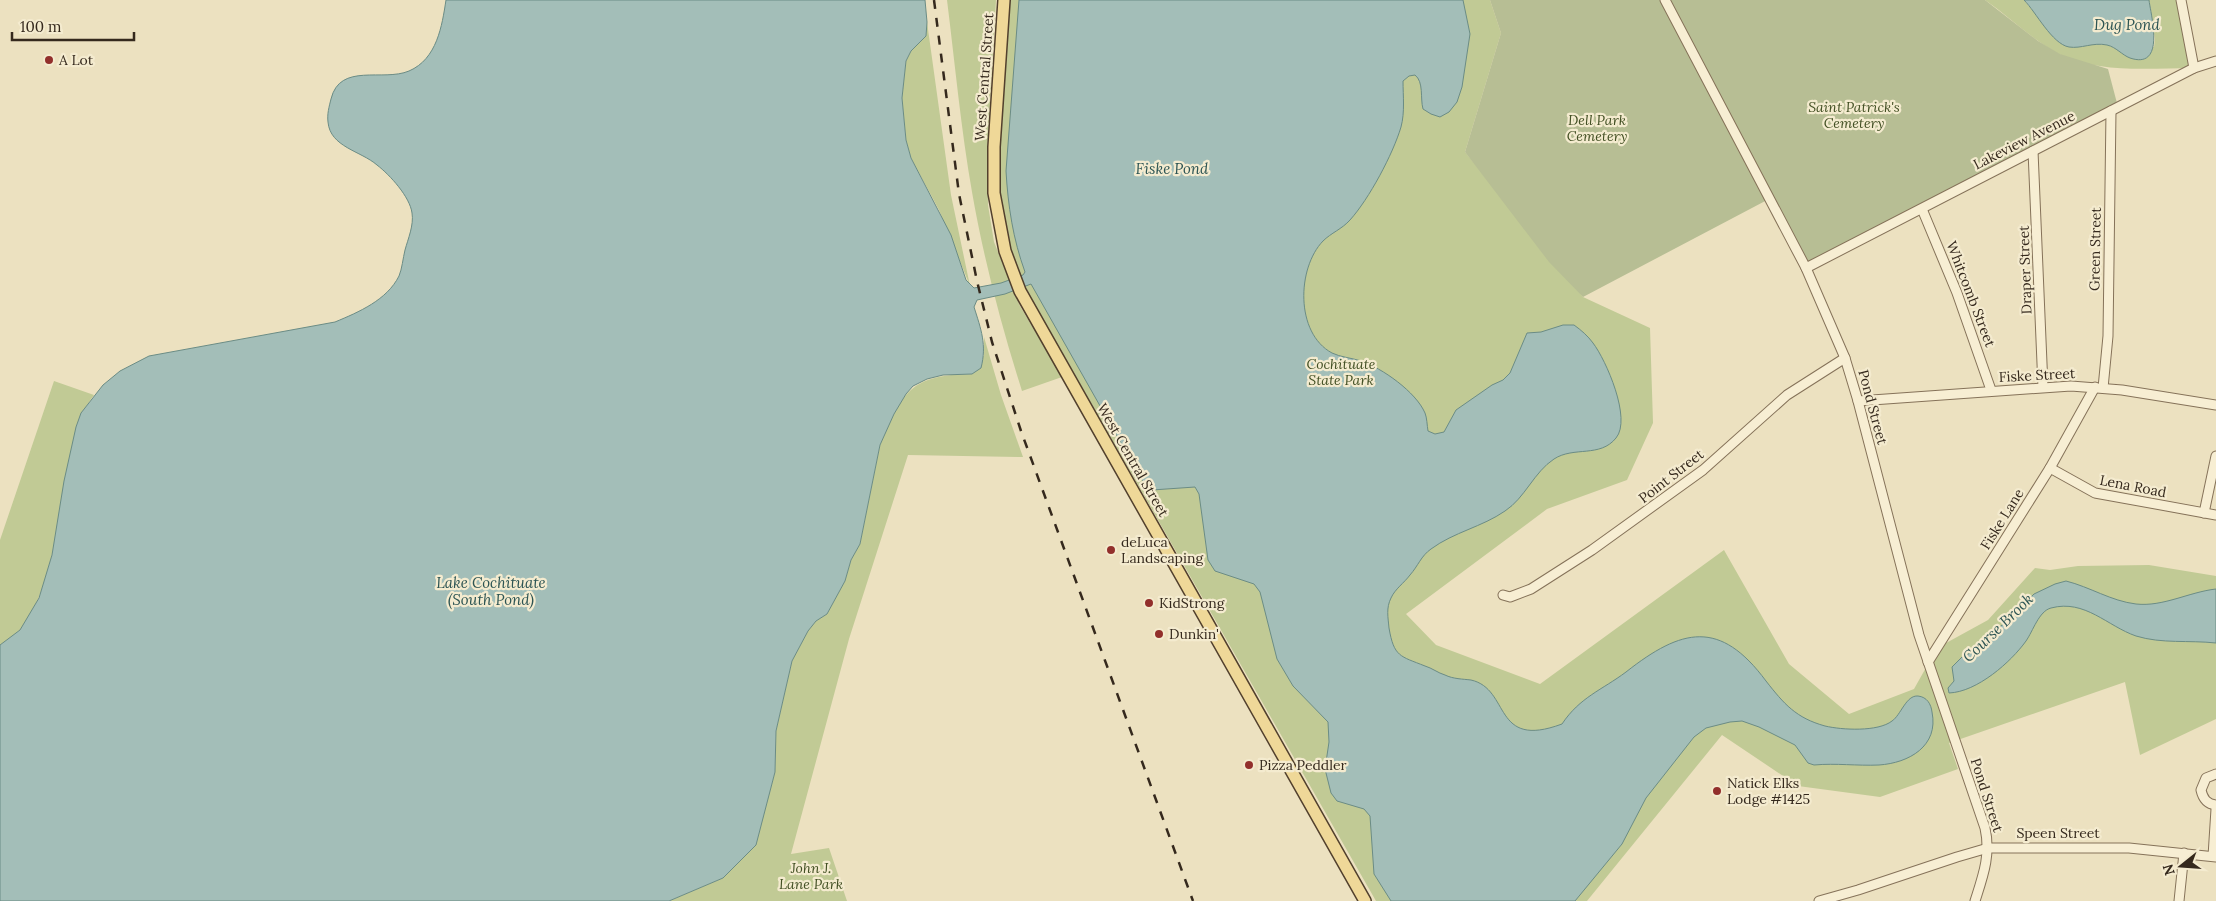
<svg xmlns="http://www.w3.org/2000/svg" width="2216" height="901" viewBox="0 0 2216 901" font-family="Lora,serif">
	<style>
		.green { fill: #c1ca95 }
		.cemetery { fill: #b7be94 }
		.water { fill: #a3beb8; stroke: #6b8c85 }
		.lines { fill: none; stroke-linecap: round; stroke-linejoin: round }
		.minor-casing { stroke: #857259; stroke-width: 11 }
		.major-casing { stroke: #52402d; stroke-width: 14 }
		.minor { stroke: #f7eed3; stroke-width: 9 }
		.major { stroke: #efd898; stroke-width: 11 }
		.rail { stroke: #35291d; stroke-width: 2.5; stroke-dasharray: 9 9; stroke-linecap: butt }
		.poi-dot { fill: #922f2b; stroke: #f4ebcf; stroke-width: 2 }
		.labels { text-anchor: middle; stroke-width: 4.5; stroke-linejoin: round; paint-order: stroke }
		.poi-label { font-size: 14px; fill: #35291d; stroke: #f4ebcf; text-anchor: start }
		.street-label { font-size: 14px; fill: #35291d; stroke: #f4ebcf }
		.park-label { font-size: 14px; font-style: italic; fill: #435024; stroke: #f4ebcf }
		.water-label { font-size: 15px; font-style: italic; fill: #2c5453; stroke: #f4ebcf }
	</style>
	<rect width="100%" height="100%" fill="#ece1c0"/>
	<g class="green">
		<path d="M947 0H996L987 153 988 205 994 242 1020 306 1062 377 1022 391C1001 325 984 260 972 192 961 129 955 64 947 0Z"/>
		<polygon points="1004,0 1490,0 1501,33 1465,152 1583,297 1650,328 1653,423 1627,480 1547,509 1406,614 1436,645 1540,684 1724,550 1789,664 1849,714 1914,689 1937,648 1988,620 2035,568 2050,570 2078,566 2149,565 2216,576 2216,719 2140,755 2125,682 1949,743 1958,769 1880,797 1798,786 1722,735 1587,901 1376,901 1051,333 1016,280 994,193"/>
		<path d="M1985 0H2024L2059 42 2079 47 2095 44 2108 45 2118 50 2154 47 2155 39 2149 0H2181L2194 68C2150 68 2100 74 2059 54 2032 40 2010 17 1985 0Z"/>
		<polygon points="927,22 951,195 970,286 939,210 911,158 906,140 902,98 906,61 911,51 926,36"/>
		<path d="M984 337 1001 395 1023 457 908 455 849 639 791 854 829 848 847 901H669L723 878 762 820 775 772 776 731 792 661 808 631 816 621 827 614 845 581 851 560 860 544 880 445C903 391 910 375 972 374L984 355Z"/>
		<path d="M54 381 94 395C77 418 75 435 69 462 59 512 53 588 21 629 15 635 7 640 0 645V540Z"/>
	</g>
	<polygon class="cemetery" points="1490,0 1985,0 2038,41 2060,54 2108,69 2118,107 1806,268 1769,199 1583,297 1549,262 1465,152 1501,33"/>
	<g class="water">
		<path d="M446 0H925L927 22 926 36 911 51 906 61 902 98 906 140 911 158 951 235 966 280 974 288 1001 283 1023 275 1025 272C1013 239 1008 206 1006 171L1019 0H1463L1470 34 1462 87 1457 102 1449 112 1440 117 1431 114 1423 109C1420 98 1424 82 1415 75L1409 76 1403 81C1403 96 1405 112 1401 127 1393 154 1369 199 1350 220 1342 229 1331 233 1323 241 1297 268 1295 333 1332 353 1340 357 1352 358 1361 361 1382 368 1416 392 1425 413 1427 418 1427 425 1428 431L1435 434 1444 432 1456 410 1492 385 1503 380 1510 373 1527 333 1541 332 1563 325H1574C1581 330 1588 336 1593 343 1606 360 1632 419 1616 438 1600 458 1574 446 1554 459 1534 472 1525 498 1505 511 1482 527 1454 532 1431 549 1421 556 1418 566 1410 575 1404 583 1395 589 1391 598 1386 608 1388 617 1389 628 1394 657 1400 656 1425 666 1432 668 1438 673 1445 675 1453 679 1463 679 1471 680 1511 689 1492 750 1562 724 1580 697 1602 690 1626 672 1682 628 1720 619 1766 681 1784 704 1796 718 1825 726 1842 730 1878 732 1892 721 1901 715 1906 695 1918 696 1927 697 1931 704 1932 712 1939 746 1909 763 1879 765 1857 766 1836 763 1814 765L1808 763 1795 745 1759 727 1742 721 1730 722 1706 728 1694 737 1646 798 1622 844 1575 901H1391L1374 874 1370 816 1364 809 1337 801 1331 793 1325 769 1329 742 1328 722 1293 686 1277 659 1260 592 1254 584 1215 571 1208 560 1199 494 1195 487 1152 490 1142 480 1031 284 1005 294 977 300 974 307C981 329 987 345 981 368L972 374 943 375 927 379 913 386 906 394 894 414 880 445 860 544 851 560 845 581 827 614 816 621 808 631 792 661 776 731 775 772 756 845 723 878 669 901H0V645L20 630 39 598 52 555 64 481 76 427 81 413 103 385 120 371 149 356 335 322C359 312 387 300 399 276 402 269 403 258 405 250 408 239 414 225 412 213 410 197 390 175 377 165 361 151 330 147 328 122 327 114 329 107 331 99 340 62 383 82 409 71 437 59 442 26 446 0Z"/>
		<path d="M2024 0H2149C2151 16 2166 70 2130 58 2122 55 2116 47 2107 45 2093 42 2081 49 2069 47 2052 44 2036 12 2024 0Z"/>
		<path d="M2066 581C2090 587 2111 601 2136 604 2163 607 2189 592 2216 589V643C2189 640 2162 644 2136 636 2107 626 2085 599 2051 608 2039 611 2033 631 2026 641 2011 662 1977 692 1949 693L1948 688 1954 681 1952 667 1962 657 1979 649 1988 635 2005 623 2034 594 2055 584Z"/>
	</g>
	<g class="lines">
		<g class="minor-casing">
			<g id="minor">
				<path d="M1665 0 1806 268 1845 358 1858 401 1919 635 1985 828C1991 855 1983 876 1975 901"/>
				<polyline points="2181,0 2194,68"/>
				<polyline points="2033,151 2043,387"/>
				<polyline points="1922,209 1957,293 1991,390"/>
				<polyline points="1806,268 2194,68 2216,61"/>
				<polyline points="2103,388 2108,336 2111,111"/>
				<polyline points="1858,401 2071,386 2122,390 2216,405"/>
				<polyline points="2050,468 2095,493 2216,515"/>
				<polyline points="2204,513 2216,456"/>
				<polyline points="1503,595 1510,597 1531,589 1592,550 1703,470 1787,395 1845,358"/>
				<polyline points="1928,662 2050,468 2095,387"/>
				<path d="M2216 774 2206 778 2201 790C2203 799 2207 804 2216 805"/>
				<polyline points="2213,856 2216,809"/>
				<polyline points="1819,901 1858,890 1957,857 1988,848 2129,848 2216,857"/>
				<polyline points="2179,901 2184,853"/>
			</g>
		</g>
		<g class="major-casing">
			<polyline id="major" points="1004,0 994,147 994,193 1005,251 1020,291 1365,901"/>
		</g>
		<use href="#minor" class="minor"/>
		<use href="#major" class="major"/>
		<polyline class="rail" points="934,0 959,194 977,281 992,342 1021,431 1193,901"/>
	</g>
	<g class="poi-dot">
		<circle cx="49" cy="60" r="5"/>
		<circle cx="1111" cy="550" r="5"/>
		<circle cx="1149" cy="603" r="5"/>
		<circle cx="1159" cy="634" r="5"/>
		<circle cx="1249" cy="765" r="5"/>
		<circle cx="1717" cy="791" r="5"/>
	</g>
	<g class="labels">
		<g class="poi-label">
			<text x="59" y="65">A Lot</text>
			<text x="1121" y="547">deLuca<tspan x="1121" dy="16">Landscaping</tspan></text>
			<text x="1159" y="608">KidStrong</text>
			<text x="1169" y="639">Dunkin'</text>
			<text x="1259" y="770">Pizza Peddler</text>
			<text x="1727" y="788">Natick Elks<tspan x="1727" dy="16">Lodge #1425</tspan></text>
		</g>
		<g class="street-label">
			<text transform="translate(984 77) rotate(-86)" y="5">West Central Street</text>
			<text transform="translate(2024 140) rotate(-27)" y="5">Lakeview Avenue</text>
			<text transform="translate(2095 249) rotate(-89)" y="5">Green Street</text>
			<text transform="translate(2025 270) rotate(-92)" y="5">Draper Street</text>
			<text transform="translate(1971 294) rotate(69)" y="5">Whitcomb Street</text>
			<text transform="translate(2037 375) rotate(-3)" y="5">Fiske Street</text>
			<text transform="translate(1873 407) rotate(75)" y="5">Pond Street</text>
			<text transform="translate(1133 460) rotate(60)" y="5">West Central Street</text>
			<text transform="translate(1671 476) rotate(-38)" y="5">Point Street</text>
			<text transform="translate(2133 486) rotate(11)" y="5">Lena Road</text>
			<text transform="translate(2002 519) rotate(-58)" y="5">Fiske Lane</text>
			<text transform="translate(1987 795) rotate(72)" y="5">Pond Street</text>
			<text x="2058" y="838">Speen Street</text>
		</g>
		<g class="park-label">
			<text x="1854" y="112">Saint Patrick's<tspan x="1854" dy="16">Cemetery</tspan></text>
			<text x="1597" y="125">Dell Park<tspan x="1597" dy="16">Cemetery</tspan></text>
			<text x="1341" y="369">Cochituate<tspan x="1341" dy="16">State Park</tspan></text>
			<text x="811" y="873">John J.<tspan x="811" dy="16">Lane Park</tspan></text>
		</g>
		<g class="water-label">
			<text x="2127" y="30">Dug Pond</text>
			<text x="1172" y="174">Fiske Pond</text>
			<text x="491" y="588">Lake Cochituate<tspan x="491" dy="17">(South Pond)</tspan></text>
			<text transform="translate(1998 628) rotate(-44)" y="5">Course Brook</text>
		</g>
	</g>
	<g transform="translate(2181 866) rotate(253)" stroke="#f4ebcf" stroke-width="4" paint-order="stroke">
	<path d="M0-4L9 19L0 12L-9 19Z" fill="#35291d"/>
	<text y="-8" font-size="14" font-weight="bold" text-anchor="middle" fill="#35291d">N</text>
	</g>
	<path d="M12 32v8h122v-8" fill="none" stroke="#35291d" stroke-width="2.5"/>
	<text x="20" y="32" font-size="15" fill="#35291d" stroke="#f4ebcf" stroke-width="4" paint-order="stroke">100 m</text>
</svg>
